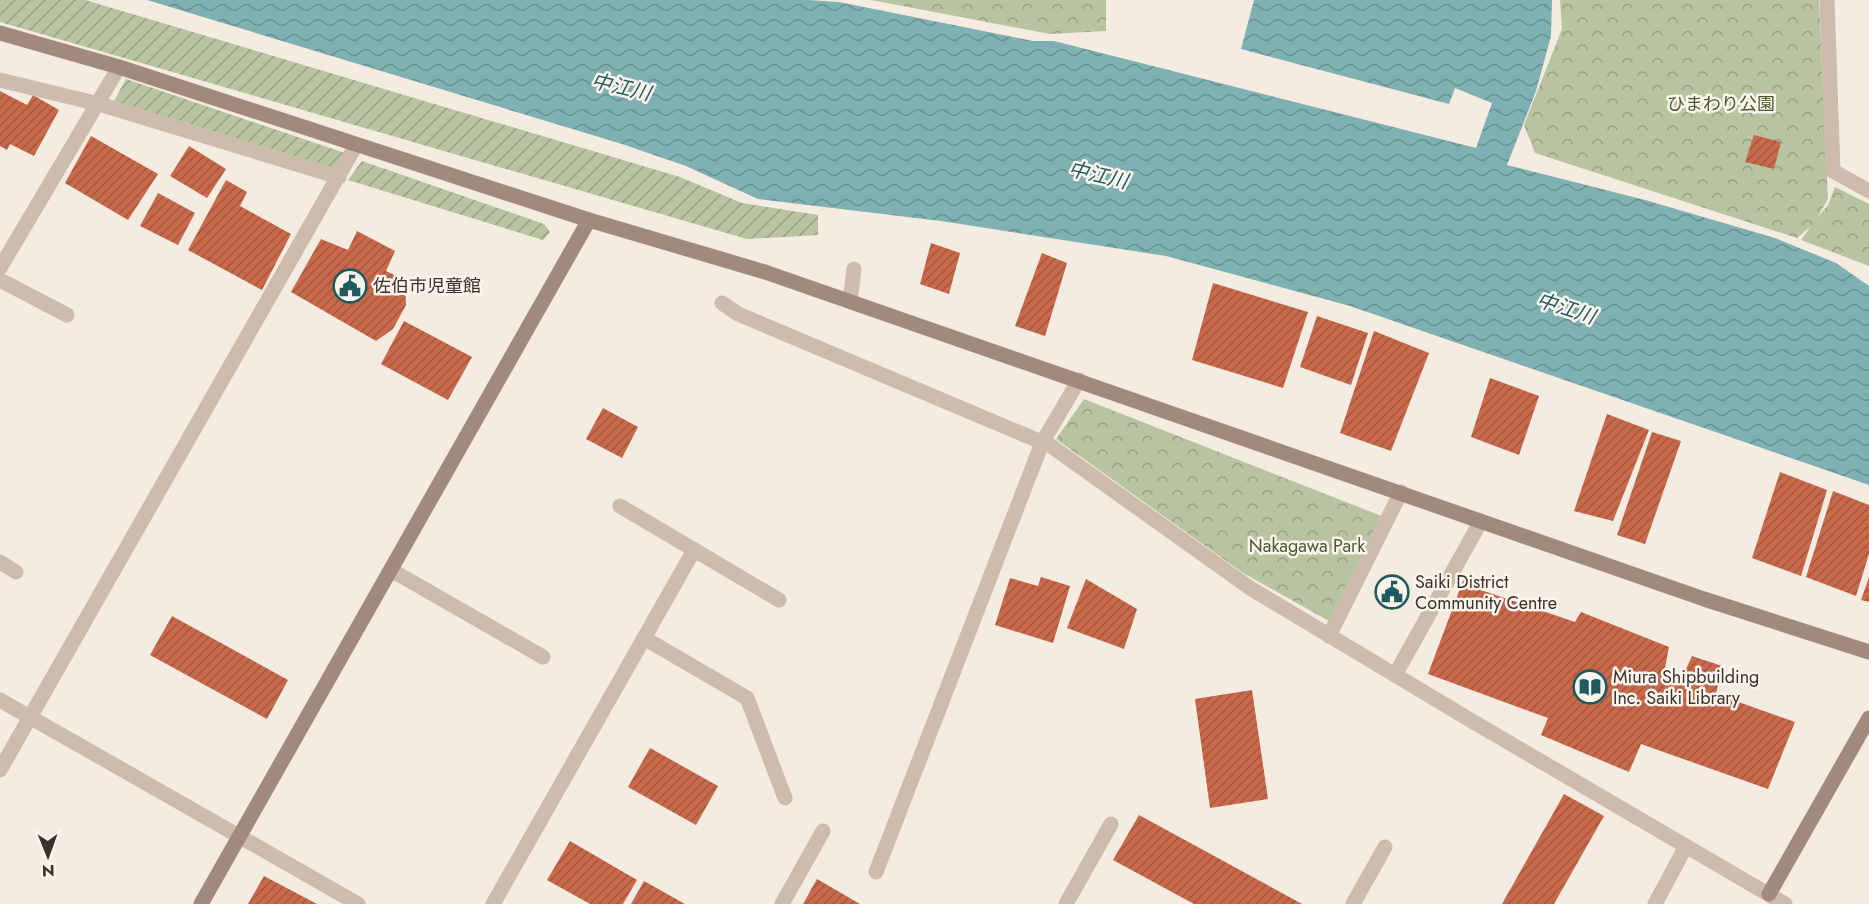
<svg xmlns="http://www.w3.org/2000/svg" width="1869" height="904" viewBox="0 0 1869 904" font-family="Jost,'Noto Sans JP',sans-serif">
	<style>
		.park { fill: url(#park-crowns) }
		.garden { fill: url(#garden-furrows) }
		.water { fill: url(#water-waves) }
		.building { fill: url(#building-hatch) }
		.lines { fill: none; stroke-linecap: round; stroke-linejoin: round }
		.street { stroke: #cdbbac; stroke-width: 15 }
		.secondary { stroke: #a18a7d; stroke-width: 15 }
		.labels { text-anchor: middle; stroke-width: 5; stroke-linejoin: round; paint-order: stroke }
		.park-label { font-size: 18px; fill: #4a5a2e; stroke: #fbf5ee }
		.poi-label { font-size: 18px; fill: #3b302b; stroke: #fbf5ee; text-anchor: start }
		.water-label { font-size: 20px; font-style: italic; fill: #1f5a5e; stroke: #fbf5ee }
	</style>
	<defs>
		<pattern id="park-crowns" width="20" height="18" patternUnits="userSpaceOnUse" patternTransform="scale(1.5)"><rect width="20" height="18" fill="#b8c4a0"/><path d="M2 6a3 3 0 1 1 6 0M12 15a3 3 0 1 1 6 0" fill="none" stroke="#97a083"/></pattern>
		<pattern id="garden-furrows" width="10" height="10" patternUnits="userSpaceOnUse" patternTransform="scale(1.5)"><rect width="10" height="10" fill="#b8c4a0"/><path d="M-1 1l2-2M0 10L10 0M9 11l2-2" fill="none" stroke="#97a083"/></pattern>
		<pattern id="water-waves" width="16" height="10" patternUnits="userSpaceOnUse" patternTransform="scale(1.5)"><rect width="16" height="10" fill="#7fb0b2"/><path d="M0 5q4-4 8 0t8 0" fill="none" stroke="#699091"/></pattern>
		<pattern id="building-hatch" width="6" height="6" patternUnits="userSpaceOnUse" patternTransform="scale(1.5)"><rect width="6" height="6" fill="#c8694b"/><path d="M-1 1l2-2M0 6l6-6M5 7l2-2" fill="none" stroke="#a4573f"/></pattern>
	</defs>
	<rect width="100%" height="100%" fill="#f4ebe1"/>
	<g class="park">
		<polygon points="871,0 1106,0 1106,31 1050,34"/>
		<polygon points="1560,0 1819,0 1828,199 1817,218 1828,205 1835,187 1869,204 1869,266 1801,240 1811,226 1797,238 1535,153 1524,125 1562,29"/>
		<polygon points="1084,399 1384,517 1329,621 1243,573 1056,439"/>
	</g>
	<g class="garden">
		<polygon points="0,0 85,0 680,177 742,203 818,215 818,235 747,239 0,22"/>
		<polygon points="126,79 345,153 334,168 114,101"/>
		<polygon points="362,161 544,224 550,232 543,240 348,180"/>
	</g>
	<polygon class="water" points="147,0 808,0 839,2 1033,41 1054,41 1476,148 1492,103 1455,88 1449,104 1241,49 1254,0 1552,0 1551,36 1536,91 1507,165 1645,200 1775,238 1836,263 1869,286 1869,485 1350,306 1166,256 941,221 758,199 686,166 622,144"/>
	<g class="building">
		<polygon points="0,91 27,105 33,95 59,110 34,156 10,144 7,150 0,146"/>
		<polygon points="1754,135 1781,142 1774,169 1745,162"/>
		<polygon points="91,136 158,174 128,220 65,183"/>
		<polygon points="189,146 226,169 207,198 170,176"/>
		<polygon points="226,180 247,192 240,206 291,234 262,290 188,250"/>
		<polygon points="158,193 195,213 178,245 140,226"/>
		<polygon points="357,231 395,251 386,271 405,280 406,305 393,329 376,341 291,292 321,239 348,250"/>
		<polygon points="931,243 960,253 949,294 920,284"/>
		<polygon points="1042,253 1067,263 1045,336 1015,326"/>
		<polygon points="1213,283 1308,312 1283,388 1192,360"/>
		<polygon points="1317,316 1368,333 1351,385 1300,367"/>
		<polygon points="404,321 472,357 448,400 381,364"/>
		<polygon points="1374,331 1429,353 1391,451 1340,433"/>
		<polygon points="1490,378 1539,396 1519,455 1471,437"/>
		<polygon points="603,408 638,427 622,458 586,439"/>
		<polygon points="1607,414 1649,430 1613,521 1574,511"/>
		<polygon points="1652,432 1681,441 1645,544 1617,535"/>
		<polygon points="1780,472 1827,490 1801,576 1752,558"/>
		<polygon points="1833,491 1869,505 1869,554 1856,596 1806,577"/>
		<polygon points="1041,577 1070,586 1053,643 995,625 1010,578 1038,586"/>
		<polygon points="1869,577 1869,602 1861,600"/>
		<polygon points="1464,578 1472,587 1575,622 1581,612 1669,647 1664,673 1681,680 1692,656 1722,666 1716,694 1795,722 1768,789 1641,744 1629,772 1541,735 1548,718 1428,674"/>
		<polygon points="1086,579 1137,609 1124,649 1067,628"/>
		<polygon points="172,616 288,680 267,719 150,655"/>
		<polygon points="1252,690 1268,799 1210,808 1195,699"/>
		<polygon points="650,748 718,786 696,825 628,787"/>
		<polygon points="1564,794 1604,816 1554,904 1502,904"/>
		<polygon points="1139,815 1302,904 1194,904 1113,860"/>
		<polygon points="570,841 637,880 623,904 590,904 547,880"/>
		<polygon points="264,876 317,904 248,904"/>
		<polygon points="817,879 860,904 803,904"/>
		<polygon points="644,881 685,904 631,904"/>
	</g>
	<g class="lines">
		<g class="street">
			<polyline points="1827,0 1833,171 1869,191"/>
			<polyline points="0,80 99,104 339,177"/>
			<polyline points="0,268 119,67"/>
			<polyline points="0,280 67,315"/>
			<polyline points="850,301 854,269"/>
			<polyline points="722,303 738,314 1051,446 1250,588 1477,724 1785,904"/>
			<polyline points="620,506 779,600"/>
			<polyline points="0,562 16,572"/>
			<polyline points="391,570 543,657"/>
			<polyline points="1329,636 1401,492"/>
			<polyline points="644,638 747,698 785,798"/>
			<polyline points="1395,675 1481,521"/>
			<polyline points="0,700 358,904"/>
			<polyline points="0,770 356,145"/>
			<polyline points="876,872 1042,443 1079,380"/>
			<polyline points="493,904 694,550"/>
			<polyline points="782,904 823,831"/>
			<polyline points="1066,904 1111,824"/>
			<polyline points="1353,904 1385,847"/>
			<polyline points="1655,904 1686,846"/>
		</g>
		<g class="secondary">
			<polyline points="0,33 119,67 589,220 765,272 1704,599 1869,652"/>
			<polyline points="1769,894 1869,718"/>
			<polyline points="201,904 589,220"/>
		</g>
	</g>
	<defs>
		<g id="civic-ring" transform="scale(1.725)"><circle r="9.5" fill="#fbf5ee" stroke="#1f5a5e" stroke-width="1.5"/><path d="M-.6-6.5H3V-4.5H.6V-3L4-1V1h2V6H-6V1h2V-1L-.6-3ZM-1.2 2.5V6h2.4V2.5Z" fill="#1f5a5e"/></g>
		<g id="library-ring" transform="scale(1.725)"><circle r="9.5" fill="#fbf5ee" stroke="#1f5a5e" stroke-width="1.5"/><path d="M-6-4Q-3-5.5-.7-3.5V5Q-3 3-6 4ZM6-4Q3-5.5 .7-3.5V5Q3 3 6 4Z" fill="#1f5a5e"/></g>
	</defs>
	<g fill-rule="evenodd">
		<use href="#civic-ring" x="350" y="286"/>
		<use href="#civic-ring" x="1392" y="592"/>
		<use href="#library-ring" x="1590" y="687"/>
	</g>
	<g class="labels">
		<g class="park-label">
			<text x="1721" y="110">ひまわり公園</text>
			<text x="1307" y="552">Nakagawa Park</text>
		</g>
		<g class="poi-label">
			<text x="373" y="292">佐伯市児童館</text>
			<text x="1415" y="588">Saiki District<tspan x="1415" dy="21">Community Centre</tspan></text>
			<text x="1613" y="683">Miura Shipbuilding<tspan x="1613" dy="21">Inc. Saiki Library</tspan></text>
		</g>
		<g class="water-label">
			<text transform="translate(621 87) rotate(13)" y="7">中江川</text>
			<text transform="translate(1098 175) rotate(13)" y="7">中江川</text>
			<text transform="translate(1566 308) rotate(18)" y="7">中江川</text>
		</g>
	</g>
	<g transform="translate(48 856) rotate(179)" stroke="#fbf5ee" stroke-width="4.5" paint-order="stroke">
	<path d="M0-4.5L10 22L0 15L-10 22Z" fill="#3b302b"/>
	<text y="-9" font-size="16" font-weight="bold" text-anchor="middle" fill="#3b302b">N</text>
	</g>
</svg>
